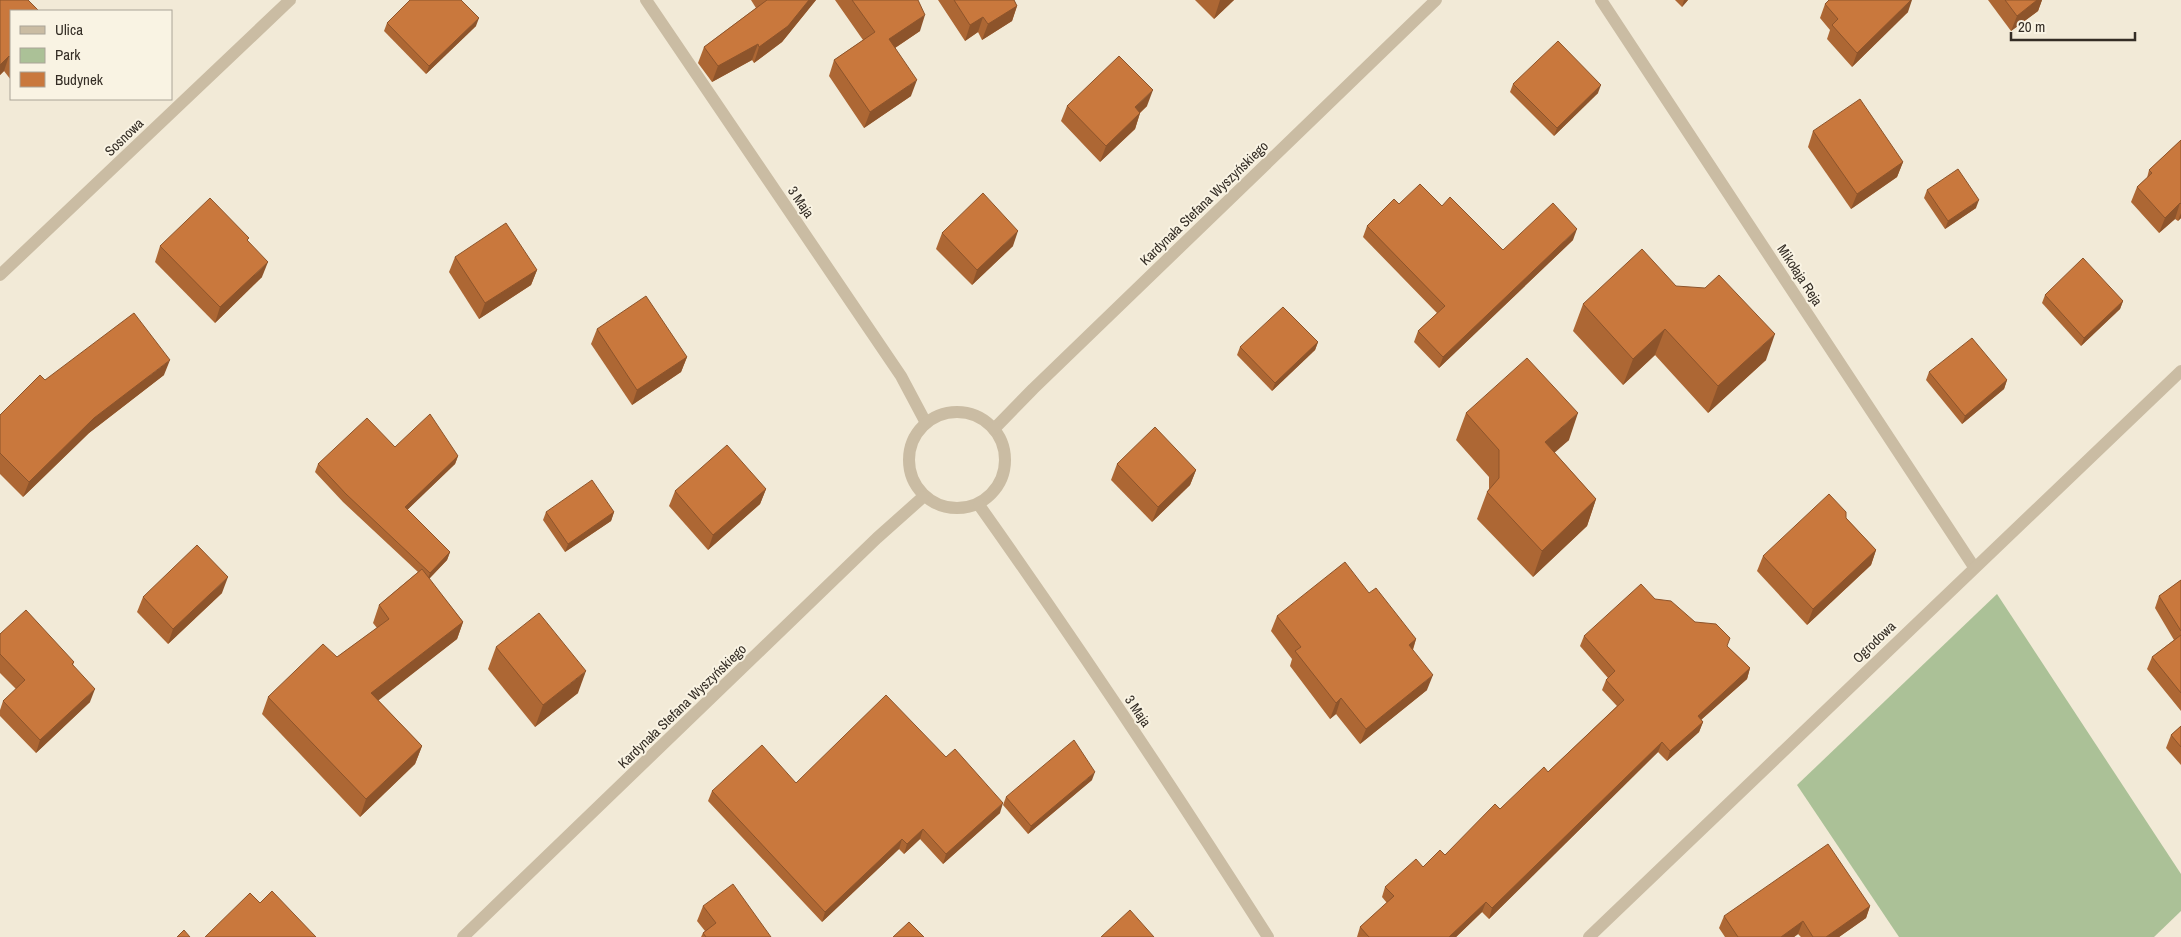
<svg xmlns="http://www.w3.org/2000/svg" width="2181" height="937" viewBox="0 0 2181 937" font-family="'Archivo Narrow',sans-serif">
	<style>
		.green { fill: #abc197 }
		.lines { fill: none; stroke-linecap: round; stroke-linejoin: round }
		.minor { stroke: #cabca3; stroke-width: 12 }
		.tertiary { stroke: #cabca3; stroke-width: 12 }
		.wall { fill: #ad6734 }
		.shaded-wall { fill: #8d542b }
		.building { fill: #c9783d; stroke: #8d542b }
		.labels { text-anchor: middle; stroke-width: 4; stroke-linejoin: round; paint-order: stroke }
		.street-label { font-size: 14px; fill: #342d25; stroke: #f9f3e3 }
	</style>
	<rect width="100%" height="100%" fill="#f2ead7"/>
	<polygon class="green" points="1997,594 2181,874 2181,911 2154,937 1899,937 1797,785"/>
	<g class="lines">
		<g class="minor">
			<polyline points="1601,0 1974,567"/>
			<polyline points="0,275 290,0"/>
			<polyline points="1589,937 2181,371"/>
		</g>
		<g class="tertiary">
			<polyline points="646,0 901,376 926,423"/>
			<circle cx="957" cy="460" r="48"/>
			<polyline points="994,429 1033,389 1436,0"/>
			<path d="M979 505C1079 646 1175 791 1268 937"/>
			<polyline points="463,937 877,538 923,497"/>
		</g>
	</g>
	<g class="wall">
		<polygon points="0,0 11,11 11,80 4,71 0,75"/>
		<polygon points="751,0 816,0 782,42 754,63 752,60 712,82 698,63 704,47 756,8"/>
		<polygon points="835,0 918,0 920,31 895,48 911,96 864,128 829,76 834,60 863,40"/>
		<polygon points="938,0 1014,0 1017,6 1012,21 982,40 978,32 965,41"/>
		<polygon points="1195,0 1234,0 1214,19"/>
		<polygon points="1675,0 1688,0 1682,7"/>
		<polygon points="1988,0 2042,0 2038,11 2011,31"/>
		<polygon points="1825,4 1908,12 1852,67 1827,39 1830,30 1820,18"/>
		<polygon points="387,23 476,26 426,74 384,31"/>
		<polygon points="1513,84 1598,93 1554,136 1510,92"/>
		<polygon points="1067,106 1147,106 1140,113 1135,129 1100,162 1061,121"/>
		<polygon points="1813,131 1903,162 1897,177 1851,209 1808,147"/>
		<polygon points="2181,140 2181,218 2178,221 2175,219 2159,233 2131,202 2137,187 2147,178 2149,170"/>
		<polygon points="1927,190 1976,208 1945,229 1924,198"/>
		<polygon points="1399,204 1442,206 1503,250 1573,240 1439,368 1414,342 1418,331 1437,313 1363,237 1367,226"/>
		<polygon points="942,233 1013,246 972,285 936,249"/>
		<polygon points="160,246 262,277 215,323 155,262"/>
		<polygon points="455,257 537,270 531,285 479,319 449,272"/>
		<polygon points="1676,286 1766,360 1708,413 1655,355 1623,385 1573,331 1583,304"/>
		<polygon points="2045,295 2123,301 2120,309 2081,346 2042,303"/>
		<polygon points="597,329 687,357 681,372 632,405 591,344"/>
		<polygon points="1318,342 1315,350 1272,391 1237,355 1240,347"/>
		<polygon points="1929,372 2007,380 2004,389 1962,424 1926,380"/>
		<polygon points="164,375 89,433 23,497 0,474 0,415 45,380"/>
		<polygon points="1466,413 1569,440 1554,452 1596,499 1587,526 1533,577 1477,519 1487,492 1489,489 1489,477 1456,440"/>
		<polygon points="395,447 458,456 455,464 407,510 450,552 447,560 429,579 463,622 457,639 378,700 422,746 415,764 360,817 262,714 268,697 337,657 377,628 373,623 379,605 418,572 343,502 315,472 318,464"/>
		<polygon points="1117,464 1196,470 1190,485 1152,522 1111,480"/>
		<polygon points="766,489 760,504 708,550 669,506 675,491"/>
		<polygon points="546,512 614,512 611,521 565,552 543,520"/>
		<polygon points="1846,518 1876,550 1871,565 1807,625 1757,571 1763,556"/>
		<polygon points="2181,580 2181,711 2147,669 2152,657 2174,640 2155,608 2159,596"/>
		<polygon points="222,593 168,644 137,612 143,597"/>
		<polygon points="1369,593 1416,639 1413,650 1427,690 1360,744 1336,714 1330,719 1290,666 1292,659 1271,631 1277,616"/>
		<polygon points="1655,599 1695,622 1727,646 1750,668 1747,679 1701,720 1703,722 1699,732 1667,761 1658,752 1489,919 1482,912 1456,937 1357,937 1360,927 1387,903 1382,897 1385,887 1445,855 1500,809 1548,772 1617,706 1602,690 1606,680 1608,678 1580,646 1584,636"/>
		<polygon points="0,634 74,662 73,665 90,702 36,753 0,716 0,710 3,701 16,689 0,673"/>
		<polygon points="496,647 578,693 535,727 488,669"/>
		<polygon points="2181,726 2181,765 2166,748 2171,735"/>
		<polygon points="1092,780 1028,834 1003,805 1006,797"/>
		<polygon points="796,783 1000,813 943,864 920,839 904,854 899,849 822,922 708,801 712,791"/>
		<polygon points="703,906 771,937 701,937 703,933 705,931 697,921"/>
		<polygon points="1870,906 1866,918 1839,937 1801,937 1798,934 1794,937 1725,937 1719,928 1724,916"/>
	</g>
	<g class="shaded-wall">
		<polygon points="809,0 816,0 782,42 754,63 759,47"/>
		<polygon points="1220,0 1234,0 1214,19"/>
		<polygon points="1684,0 1688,0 1682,7"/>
		<polygon points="1911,0 1912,0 1908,12 1852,67 1857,53"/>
		<polygon points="2037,0 2042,0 2038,11 2011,31 2017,16"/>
		<polygon points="1017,6 1012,21 982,40 988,24"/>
		<polygon points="925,15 920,31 883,56 889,39"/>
		<polygon points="983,17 978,32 965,41 970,25"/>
		<polygon points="479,18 476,26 426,74 429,66"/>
		<polygon points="758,44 752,60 712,82 718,66"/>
		<polygon points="9,56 4,71 0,75 0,65"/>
		<polygon points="917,80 911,96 864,128 870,112"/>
		<polygon points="1601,85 1598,93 1554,136 1557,128"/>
		<polygon points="1153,90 1147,106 1129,123 1135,107"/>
		<polygon points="1140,113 1135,129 1100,162 1106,146"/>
		<polygon points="1903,162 1897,177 1851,209 1857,194"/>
		<polygon points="1979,200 1976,208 1945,229 1948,221"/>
		<polygon points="2180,203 2175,219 2159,233 2165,218"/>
		<polygon points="2181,213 2181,218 2178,221"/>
		<polygon points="1577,229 1573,240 1439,368 1443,357"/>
		<polygon points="1018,231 1013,246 972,285 977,270"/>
		<polygon points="268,262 262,277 215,323 220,307"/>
		<polygon points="537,270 531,285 479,319 485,303"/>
		<polygon points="2123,301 2120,309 2081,346 2084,338"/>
		<polygon points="1665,329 1655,355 1623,385 1633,359"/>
		<polygon points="1775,334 1766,360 1708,413 1718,386"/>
		<polygon points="1318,342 1315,350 1272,391 1275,383"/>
		<polygon points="687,357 681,372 632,405 637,390"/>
		<polygon points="170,360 164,375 89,433 23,497 29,482 94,418"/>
		<polygon points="2007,380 2004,389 1962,424 1965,416"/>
		<polygon points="1578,413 1569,440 1536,469 1545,442"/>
		<polygon points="458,456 455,464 402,515 405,507"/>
		<polygon points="1196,470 1190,485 1152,522 1158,507"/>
		<polygon points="766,489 760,504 708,550 713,535"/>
		<polygon points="1596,499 1587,526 1533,577 1542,551"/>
		<polygon points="614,512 611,521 565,552 568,544"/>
		<polygon points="1876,550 1871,565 1807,625 1813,609"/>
		<polygon points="450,552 447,560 427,581 430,573"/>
		<polygon points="228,577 222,593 168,644 173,629"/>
		<polygon points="463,622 457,639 365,711 371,693"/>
		<polygon points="1416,639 1411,654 1409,645"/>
		<polygon points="1750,668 1747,679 1694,726 1698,716"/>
		<polygon points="586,671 578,693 535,727 543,705"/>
		<polygon points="1433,675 1427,690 1360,744 1366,729"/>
		<polygon points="95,689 90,702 36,753 40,740"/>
		<polygon points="1341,698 1336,714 1330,719 1336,703"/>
		<polygon points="1703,722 1699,732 1667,761 1670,751"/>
		<polygon points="1662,742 1658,752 1489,919 1492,908"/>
		<polygon points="422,746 415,764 360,817 366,799"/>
		<polygon points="1095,772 1092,780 1028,834 1031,826"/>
		<polygon points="1003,803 1000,813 943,864 946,854"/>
		<polygon points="923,829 920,839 904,854 907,844"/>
		<polygon points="902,839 899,849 822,922 825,912"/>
		<polygon points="1486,902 1482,912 1456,937 1449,937"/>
		<polygon points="1870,906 1866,918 1839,937 1826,937"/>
		<polygon points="1803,921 1798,934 1794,937 1781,937"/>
	</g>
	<g class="building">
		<polygon points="0,0 28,0 39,11 11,11 11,58 9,56 0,65"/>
		<polygon points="410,0 461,0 479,18 429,66 387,23"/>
		<polygon points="767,0 809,0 788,26 759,47 758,44 718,66 704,47"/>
		<polygon points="852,0 918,0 925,15 889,39 917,80 870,112 834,60 875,32"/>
		<polygon points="954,0 1014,0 1017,6 988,24 983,17 970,25"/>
		<polygon points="1829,0 1911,0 1857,53 1832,25 1838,19 1825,4"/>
		<polygon points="2005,0 2037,0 2017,16"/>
		<polygon points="1558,41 1601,85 1557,128 1513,84"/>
		<polygon points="1119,56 1153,90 1135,107 1140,113 1106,146 1067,106"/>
		<polygon points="1860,99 1903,162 1857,194 1813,131"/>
		<polygon points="2181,140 2181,204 2180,203 2165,218 2137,187 2152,173 2149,170"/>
		<polygon points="1958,169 1979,200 1948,221 1927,190"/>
		<polygon points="1420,184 1442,206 1450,197 1503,250 1553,203 1577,229 1443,357 1418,331 1445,306 1367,226 1394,199 1399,204"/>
		<polygon points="983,193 1018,231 977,270 942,233"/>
		<polygon points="210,198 249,238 247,240 268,262 220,307 160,246"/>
		<polygon points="506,223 537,270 485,303 455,257"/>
		<polygon points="1642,249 1676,286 1705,288 1719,275 1775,334 1718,386 1665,329 1633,359 1583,304"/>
		<polygon points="2083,258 2123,301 2084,338 2045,295"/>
		<polygon points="646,296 687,357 637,390 597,329"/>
		<polygon points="1283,307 1318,342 1275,383 1240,347"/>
		<polygon points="134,313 170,360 94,418 29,482 0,453 0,415 40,375 45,380"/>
		<polygon points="1972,338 2007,380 1965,416 1929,372"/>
		<polygon points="1527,358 1578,413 1545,442 1596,499 1542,551 1487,492 1499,478 1499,450 1466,413"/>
		<polygon points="430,414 458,456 405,507 450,552 430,573 346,494 318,464 367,418 395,447"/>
		<polygon points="1155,427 1196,470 1158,507 1117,464"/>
		<polygon points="727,445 766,489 713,535 675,491"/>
		<polygon points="592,480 614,512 568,544 546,512"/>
		<polygon points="1829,494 1846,512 1846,518 1876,550 1813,609 1763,556"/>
		<polygon points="197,545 228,577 173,629 143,597"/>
		<polygon points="1345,562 1369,593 1376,588 1416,639 1409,645 1433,675 1366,729 1341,698 1336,703 1295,651 1301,647 1277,616"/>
		<polygon points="422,569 463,622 371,693 422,746 366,799 268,697 323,644 337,657 389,619 379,605"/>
		<polygon points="2181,580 2181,631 2159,596"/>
		<polygon points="1641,584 1655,599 1671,601 1695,622 1716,624 1730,638 1727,646 1750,668 1698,716 1703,722 1670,751 1662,742 1492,908 1486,902 1449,937 1369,937 1360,927 1394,896 1385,887 1416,859 1423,867 1440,850 1445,855 1495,804 1500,809 1544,767 1548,772 1624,700 1606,680 1615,671 1584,636"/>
		<polygon points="26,610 74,662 72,664 95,689 40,740 3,701 25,680 0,654 0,634"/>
		<polygon points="539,613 586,671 543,705 496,647"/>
		<polygon points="2181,635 2181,693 2152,657"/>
		<polygon points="886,695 946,757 955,749 1003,803 946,854 923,829 907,844 902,839 825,912 712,791 762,745 796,783"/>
		<polygon points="2181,726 2181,747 2171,735"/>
		<polygon points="1074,740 1095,772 1031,826 1006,797"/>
		<polygon points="1828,844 1870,906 1826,937 1813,937 1803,921 1781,937 1738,937 1724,916"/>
		<polygon points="733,884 771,937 706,937 703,933 716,923 703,906"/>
		<polygon points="272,891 316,937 205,937 250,893 260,903"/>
		<polygon points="1130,910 1154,937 1101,937"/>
		<polygon points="909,922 924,937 893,937"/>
		<polygon points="184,930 190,937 177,937"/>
	</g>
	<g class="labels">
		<g class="street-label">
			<text transform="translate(124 137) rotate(-44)" y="5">Sosnowa</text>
			<text transform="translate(801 202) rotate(56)" y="5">3 Maja</text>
			<text transform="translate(1204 203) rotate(-44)" y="5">Kardynała Stefana Wyszyńskiego</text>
			<text transform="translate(1800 275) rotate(57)" y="5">Mikołaja Reja</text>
			<text transform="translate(1874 642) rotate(-44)" y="5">Ogrodowa</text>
			<text transform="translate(682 706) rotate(-44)" y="5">Kardynała Stefana Wyszyńskiego</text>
			<text transform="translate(1138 711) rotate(56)" y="5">3 Maja</text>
		</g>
	</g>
	<rect x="10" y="10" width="162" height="90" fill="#f9f3e3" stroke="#aaa497"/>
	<rect x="20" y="26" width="25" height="8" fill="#cabca3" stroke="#aaa497"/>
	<text x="55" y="35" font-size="15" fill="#342d25">Ulica</text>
	<rect x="20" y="48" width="25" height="15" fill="#abc197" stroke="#aaa497"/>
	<text x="55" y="60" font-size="15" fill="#342d25">Park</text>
	<rect x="20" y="72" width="25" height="15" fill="#c9783d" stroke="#aaa497"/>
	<text x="55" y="85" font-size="15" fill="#342d25">Budynek</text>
	<path d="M2011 32v8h124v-8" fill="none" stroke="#342d25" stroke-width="2.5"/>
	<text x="2018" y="32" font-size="15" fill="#342d25" stroke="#f9f3e3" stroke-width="4" paint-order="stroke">20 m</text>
</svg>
